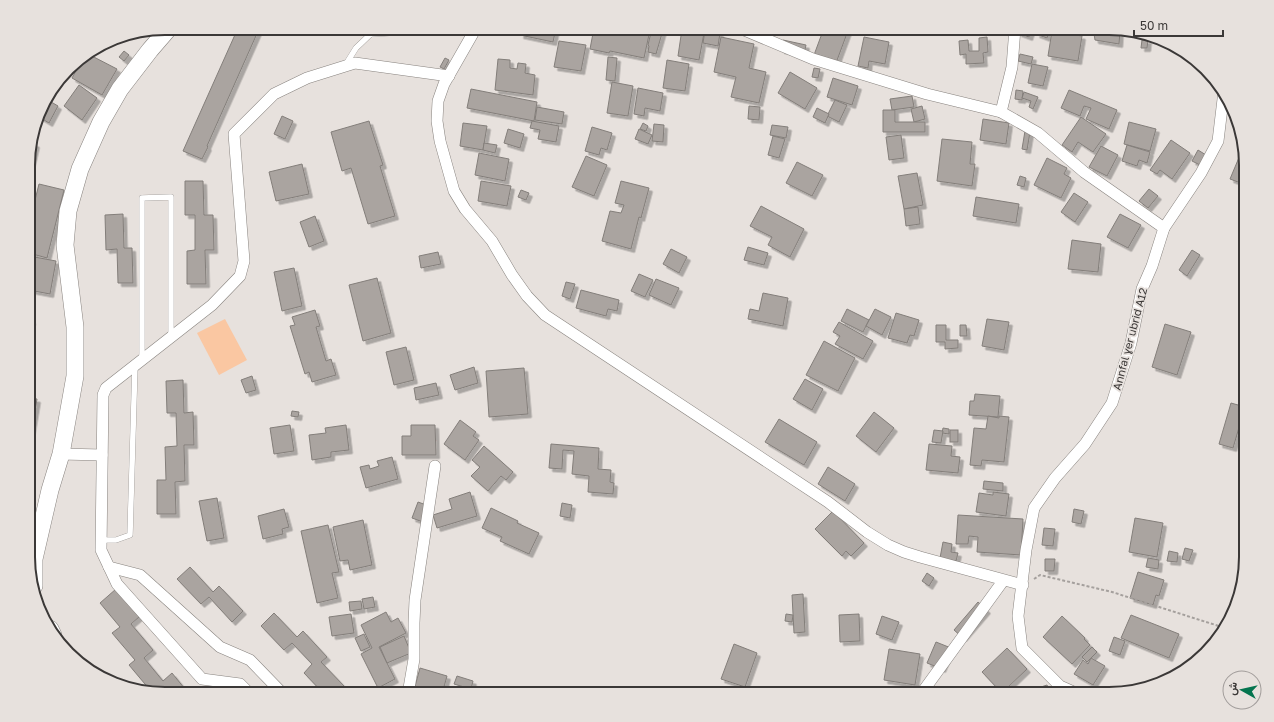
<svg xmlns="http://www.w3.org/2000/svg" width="1274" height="722" viewBox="0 0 1274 722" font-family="'Golos Text',Vazirmatn,sans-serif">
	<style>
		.green { fill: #fac7a2 }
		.building { fill: #aaa4a0; stroke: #837e7a; filter: url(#shadow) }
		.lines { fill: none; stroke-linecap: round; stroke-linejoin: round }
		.service-casing { stroke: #88837f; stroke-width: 6 }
		.minor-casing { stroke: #88837f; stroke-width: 12 }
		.primary-casing { stroke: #88837f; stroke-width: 18 }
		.path { stroke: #a5a09d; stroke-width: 2; stroke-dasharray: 3 2; stroke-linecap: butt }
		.service { stroke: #fff; stroke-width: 5.5 }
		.minor { stroke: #fff; stroke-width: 11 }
		.primary { stroke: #fff; stroke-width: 17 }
		.labels { text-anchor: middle; stroke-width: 3.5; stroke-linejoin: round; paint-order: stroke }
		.street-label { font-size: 11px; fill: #3b3837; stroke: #e7e1dd }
		.rim { fill: none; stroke: #3b3837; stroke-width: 2 }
	</style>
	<defs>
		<filter id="shadow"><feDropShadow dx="3.5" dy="3.5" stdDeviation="0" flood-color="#0004"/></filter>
	</defs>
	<rect width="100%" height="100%" fill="#e7e1dd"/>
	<polygon class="green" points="225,319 247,360 219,375 197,333"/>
	<g class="building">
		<polygon points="238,28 255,28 259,29 207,146 208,147 202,159 183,151"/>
		<polygon points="522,28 556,28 553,42 520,35"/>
		<polygon points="594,28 640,28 650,30 644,58 610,51 609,53 590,49"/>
		<polygon points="652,28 663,30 656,54 648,52 649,46 648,45"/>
		<polygon points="824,28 849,28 836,63 814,55"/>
		<polygon points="1020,28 1032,28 1029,37 1018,33"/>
		<polygon points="1039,28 1050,28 1047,38 1036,34"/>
		<polygon points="1091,28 1109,28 1120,31 1119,44 1095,40 1093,28"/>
		<polygon points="682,29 704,33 699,60 678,56"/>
		<polygon points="705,30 720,33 718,46 703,43"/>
		<polygon points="1052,31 1082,36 1078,61 1048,56"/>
		<polygon points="721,37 754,44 749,68 766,72 759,103 731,97 736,77 714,72"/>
		<polygon points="864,37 889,42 885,64 869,61 868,68 858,66"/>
		<polygon points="987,37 988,52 983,53 984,63 966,64 966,54 960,55 959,41 968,40 969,51 979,51 979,38"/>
		<polygon points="783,40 806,45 804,54 781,50"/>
		<polygon points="1142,40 1148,40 1147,48 1141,48"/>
		<polygon points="559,41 586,45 581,71 554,67"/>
		<polygon points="124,51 129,55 124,61 119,57"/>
		<polygon points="88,54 117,69 102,95 72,78 84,56"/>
		<polygon points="1020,54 1033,57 1031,64 1018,61"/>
		<polygon points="608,57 617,58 615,81 606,80"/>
		<polygon points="445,58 449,60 444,69 440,67"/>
		<polygon points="498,59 510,60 510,68 517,69 518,63 526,64 525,73 535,75 533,95 495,90"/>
		<polygon points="667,60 689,64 685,91 663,88"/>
		<polygon points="1032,64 1048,67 1043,86 1028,83"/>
		<polygon points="814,68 820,69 818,78 812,77"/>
		<polygon points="790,72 817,88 805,109 778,93"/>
		<polygon points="833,78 858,86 852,105 827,97"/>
		<polygon points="612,82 633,86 628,116 607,113"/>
		<polygon points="79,85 97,98 82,120 64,106"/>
		<polygon points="638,88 663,93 660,111 645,108 644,116 634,114"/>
		<polygon points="471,89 537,102 534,121 467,108"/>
		<polygon points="1016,90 1023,91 1022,100 1015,99"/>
		<polygon points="1069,90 1117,110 1109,129 1086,119 1091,108 1084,106 1080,116 1061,108"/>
		<polygon points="1024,92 1038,97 1033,109 1029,107 1031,101 1022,98"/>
		<polygon points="912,96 914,107 892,110 890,99"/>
		<polygon points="46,99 58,106 49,123 39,117 42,104"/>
		<polygon points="835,100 847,105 839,122 827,116"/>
		<polygon points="749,106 760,107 759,120 748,119"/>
		<polygon points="922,106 925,119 914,122 911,109"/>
		<polygon points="537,107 564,112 562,124 535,120"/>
		<polygon points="817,108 829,114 825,123 813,117"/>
		<polygon points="883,110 895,110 895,122 925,122 925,132 883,132"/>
		<polygon points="282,116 293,121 285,139 274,134"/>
		<polygon points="1081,117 1106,134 1093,152 1078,142 1072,152 1062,145"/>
		<polygon points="983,119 1009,123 1006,144 980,140"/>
		<polygon points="369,121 383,165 380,166 395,216 368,224 351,168 342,171 331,132"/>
		<polygon points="532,121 559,126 556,142 538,139 540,130 530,128"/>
		<polygon points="1129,122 1156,129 1150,151 1124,144"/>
		<polygon points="463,123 487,126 483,150 460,146"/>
		<polygon points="643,123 648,126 646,131 640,129"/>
		<polygon points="654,124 664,125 663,142 652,141"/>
		<polygon points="772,125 788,127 786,138 770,135"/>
		<polygon points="592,127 612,133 607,150 601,148 599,155 585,151"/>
		<polygon points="508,129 524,134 520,148 504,143"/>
		<polygon points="639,129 652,135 648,144 635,139"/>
		<polygon points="1025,131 1030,132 1027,150 1022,149"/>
		<polygon points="901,135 904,158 889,160 886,137"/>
		<polygon points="773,136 785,139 779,158 768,155"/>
		<polygon points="942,139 972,142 970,164 975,164 972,186 937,181"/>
		<polygon points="1171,140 1190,153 1172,179 1160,170 1157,174 1150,170"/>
		<polygon points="31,142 36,144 30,170 29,148"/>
		<polygon points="484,143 497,145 495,153 483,150"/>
		<polygon points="1127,145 1150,152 1147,163 1139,160 1137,166 1122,161"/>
		<polygon points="1101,146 1118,155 1107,176 1089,167"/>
		<polygon points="1243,148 1246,156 1246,185 1230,179"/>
		<polygon points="1198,150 1206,155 1200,165 1192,161"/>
		<polygon points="479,153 509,159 505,181 475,175"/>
		<polygon points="586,156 607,165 594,196 572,187"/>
		<polygon points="1047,158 1067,168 1064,174 1071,178 1061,198 1034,185"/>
		<polygon points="797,162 823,175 812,196 786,183"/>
		<polygon points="302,164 309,194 276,201 269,172"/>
		<polygon points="917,173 923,205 904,209 898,176"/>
		<polygon points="1020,176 1026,178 1024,187 1017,185"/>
		<polygon points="185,181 203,181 204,215 213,215 214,250 205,250 206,284 187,284 187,251 195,250 195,215 185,215"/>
		<polygon points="481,181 511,186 507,206 478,201"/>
		<polygon points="621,181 649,188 641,218 639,217 631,249 602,241 610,211 621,213 624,205 615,203"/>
		<polygon points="39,184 64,190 47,258 29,253 29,224"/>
		<polygon points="1149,189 1158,196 1148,208 1139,201"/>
		<polygon points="521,190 529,193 526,200 518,197"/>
		<polygon points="1074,193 1088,202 1075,222 1061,212"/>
		<polygon points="976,197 1019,204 1016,223 973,216"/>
		<polygon points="761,206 804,229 790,257 768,245 772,237 750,226"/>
		<polygon points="918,207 920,224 906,226 904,209"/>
		<polygon points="123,214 124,248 132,248 133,283 118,283 117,249 106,250 105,215"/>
		<polygon points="1120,214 1141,225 1128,248 1107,237"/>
		<polygon points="315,216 324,241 309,247 300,222"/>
		<polygon points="1072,240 1101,244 1098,272 1068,269"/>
		<polygon points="748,247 768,253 764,265 744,260"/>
		<polygon points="671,249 687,257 679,273 663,264"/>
		<polygon points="1192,250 1200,255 1187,276 1179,270"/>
		<polygon points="438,252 441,264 421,268 419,256"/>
		<polygon points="29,256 56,261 50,294 29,290"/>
		<polygon points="294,268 302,306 282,311 274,272"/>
		<polygon points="639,274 653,280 645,297 631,291"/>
		<polygon points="377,278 391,333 363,341 349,285"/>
		<polygon points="656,279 679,288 671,305 649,295"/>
		<polygon points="566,282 575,284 570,299 562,296"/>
		<polygon points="581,290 619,300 617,311 608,309 606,316 576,308"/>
		<polygon points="763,293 788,298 783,326 748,319 750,309 759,311"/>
		<polygon points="29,304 32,322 29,323"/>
		<polygon points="847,309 869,320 863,332 841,321"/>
		<polygon points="875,309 891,317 882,335 866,326"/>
		<polygon points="315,310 320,326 316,327 326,361 331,359 336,375 312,382 309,372 305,374 290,326 295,325 292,317"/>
		<polygon points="896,313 919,320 914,336 910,335 907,343 888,338"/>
		<polygon points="987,319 1009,322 1004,350 982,346"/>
		<polygon points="839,322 873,341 863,359 835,344 840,336 833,332"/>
		<polygon points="1165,324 1191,332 1177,375 1152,367"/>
		<polygon points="936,325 946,325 946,340 958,340 958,348 945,349 945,342 936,342"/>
		<polygon points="960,325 966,325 967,336 960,336"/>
		<polygon points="1243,338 1246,338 1246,382 1240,382"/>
		<polygon points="824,341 855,358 838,391 806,375"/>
		<polygon points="406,347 414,380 394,385 386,352"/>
		<polygon points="474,367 478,383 455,390 450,375"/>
		<polygon points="524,368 528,414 489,417 486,371"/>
		<polygon points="252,376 256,390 246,393 241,380"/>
		<polygon points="805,379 823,389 812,410 793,399"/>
		<polygon points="183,380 184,413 193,412 194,445 184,445 185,481 175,482 176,514 157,514 157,480 166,480 165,447 177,446 176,413 167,413 166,381"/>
		<polygon points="436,383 439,395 416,400 414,388"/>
		<polygon points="975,394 1000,396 998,417 969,415 970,401 974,401"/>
		<polygon points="29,398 37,399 29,446"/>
		<polygon points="1231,403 1245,407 1233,448 1219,444"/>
		<polygon points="292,411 299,412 298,417 291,416"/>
		<polygon points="874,412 894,428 876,452 856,436"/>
		<polygon points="988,416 999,418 999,416 1009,417 1004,462 982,460 981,466 970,465 974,428 986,429"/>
		<polygon points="779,419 817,442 804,465 765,442"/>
		<polygon points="460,420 476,432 473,436 479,440 465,460 444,444"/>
		<polygon points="290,425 294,451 274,454 270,428"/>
		<polygon points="346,425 349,450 331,452 331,457 312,460 309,435 326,433 325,428"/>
		<polygon points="411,425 435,425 436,455 402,455 402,436 411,436"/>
		<polygon points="943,428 949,429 949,434 942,433"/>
		<polygon points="934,430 943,431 941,443 932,442"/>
		<rect x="950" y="430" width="8" height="12"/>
		<polygon points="551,444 599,448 598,469 611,470 610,482 614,483 613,494 588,492 589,476 572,474 574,451 563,450 562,469 549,468"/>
		<polygon points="929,444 952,446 951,456 960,457 958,473 926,470"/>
		<polygon points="484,446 513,472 506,480 501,476 488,491 471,476 480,467 472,460"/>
		<polygon points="392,457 398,479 366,488 360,467 369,465 370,469 379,466 377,461"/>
		<polygon points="828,467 855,484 845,501 818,484"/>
		<polygon points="984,481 1003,483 1003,491 983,489"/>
		<polygon points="470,492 477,516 437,528 433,515 452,509 449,499"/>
		<polygon points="993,492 1009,494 1006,516 976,512 979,493 993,495"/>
		<polygon points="217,498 224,538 207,541 199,501"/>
		<polygon points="418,502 429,506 423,522 412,518"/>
		<polygon points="562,503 572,505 570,518 560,516"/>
		<polygon points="491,508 518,521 517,523 539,533 529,554 500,541 502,537 482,528"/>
		<polygon points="284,509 289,527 282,529 283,534 263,539 258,516"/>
		<polygon points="1074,509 1084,511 1081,524 1072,522"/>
		<polygon points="833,511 864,543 851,556 846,551 842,556 815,529"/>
		<polygon points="958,515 1023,519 1021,555 977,552 978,537 969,536 968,544 956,544"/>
		<polygon points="1135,518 1163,523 1157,557 1129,552"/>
		<polygon points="363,520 372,565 350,570 348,560 340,561 333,527"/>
		<polygon points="328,525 339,572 332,573 338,598 317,603 301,531"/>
		<polygon points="1044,528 1055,529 1053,546 1042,545"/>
		<polygon points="943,542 952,544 951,552 958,553 956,561 940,558"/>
		<polygon points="1185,548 1193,550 1189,561 1182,559"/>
		<polygon points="1169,551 1178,553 1177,562 1167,561"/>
		<polygon points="1148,558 1159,560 1158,569 1146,567"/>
		<polygon points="1045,559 1055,559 1054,571 1045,571"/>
		<polygon points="190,567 213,592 219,586 243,611 232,622 209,597 201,604 177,579"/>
		<polygon points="1138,572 1164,580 1159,596 1156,595 1153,605 1130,598"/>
		<polygon points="927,573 934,578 929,586 922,581"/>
		<polygon points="116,589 139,617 131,624 153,650 144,658 163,681 172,673 189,694 165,694 158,686 153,691 150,690 129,665 135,660 112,633 120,627 100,603"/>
		<polygon points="803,594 805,632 794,633 792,595"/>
		<polygon points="373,597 375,607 364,609 362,599"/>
		<polygon points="361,601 362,609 350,611 349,602"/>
		<polygon points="978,602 987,610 963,638 954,630"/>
		<polygon points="386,612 391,622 398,618 406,633 379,647 395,679 378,688 361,654 372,648 361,625"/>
		<polygon points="274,613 297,637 303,631 327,657 321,662 345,687 338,694 324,694 304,673 312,664 292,643 284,650 261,626"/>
		<polygon points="351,614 354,633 332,636 329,617"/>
		<polygon points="786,614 793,615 792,622 785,621"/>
		<polygon points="859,614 860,641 840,642 839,615"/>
		<polygon points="1131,615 1179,634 1169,658 1121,638"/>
		<polygon points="882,616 899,622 892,640 876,634"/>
		<polygon points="1062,616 1085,638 1084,639 1090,645 1072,664 1043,637"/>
		<polygon points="364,634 370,647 361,651 355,638"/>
		<polygon points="404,636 411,653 387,663 380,647"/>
		<polygon points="1114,637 1125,641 1120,655 1109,651"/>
		<polygon points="936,642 951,648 942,669 927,663"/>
		<polygon points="734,644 757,653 745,687 721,679"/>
		<polygon points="1092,647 1097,652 1087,662 1082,657"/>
		<polygon points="1007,648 1027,669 1005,690 1001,686 998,689 982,672"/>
		<polygon points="889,649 920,654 915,685 884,680"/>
		<polygon points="1091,658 1105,666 1093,685 1074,674 1083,660 1088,664"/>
		<polygon points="420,668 447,676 442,694 419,694 420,692 414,690"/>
		<polygon points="457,676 473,681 471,689 454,684"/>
		<polygon points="1047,685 1050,692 1043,694 1041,687"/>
		<polygon points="480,691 498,694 480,694"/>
	</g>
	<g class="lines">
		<g class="service-casing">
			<g id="service">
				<polyline points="371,34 461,29 462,28"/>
				<polyline points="346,64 356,48 377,28"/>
				<polyline points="142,359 142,198 171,197 171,337"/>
				<polyline points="101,540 116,540 130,535 135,365"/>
			</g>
		</g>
		<g class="minor-casing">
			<g id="minor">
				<polyline points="476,28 444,84 438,101 437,121 440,141 454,191 465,209 492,241 512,275 527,296 545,315 828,502 867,532 888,545 904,552 920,557 1023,585"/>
				<polyline points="734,28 744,30 813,59 927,94 1001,112 1038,133 1084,172 1164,228"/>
				<polyline points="1001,112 1012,67 1015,28"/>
				<polyline points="61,454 102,455"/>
				<polyline points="109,567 140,575 220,647 250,660 283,694"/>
				<polyline points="250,694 240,684 202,679 117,584 101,550 103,395 106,388 212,305 240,276 244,261 234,134 274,94 307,78 355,63 449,76"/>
				<polyline points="408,694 414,659 414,623 415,600 435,466"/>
				<polyline points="921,694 1003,581"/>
				<polyline points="1078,694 1060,686 1022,648 1018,616 1026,550 1034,508 1055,478 1085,444 1112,403 1131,343 1142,289 1152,266 1164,228 1201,173 1218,141 1224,91"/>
			</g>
		</g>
		<g class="primary-casing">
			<g id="primary">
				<polyline points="34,586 34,559 50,490 61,454 75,376 75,327 65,245 68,211 80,169 101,122 120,89 150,50 169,28"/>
				<polyline points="50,629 53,635"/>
			</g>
		</g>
		<polyline class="path" points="1034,579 1040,575 1112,592 1225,628"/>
		<use href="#service" class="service"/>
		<use href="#minor" class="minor"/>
		<use href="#primary" class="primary"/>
	</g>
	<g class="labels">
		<g class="street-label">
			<text transform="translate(1130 339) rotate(-75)" y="4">Annfal ɣer ubrid A12</text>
		</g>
	</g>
	<path d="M0 0H1274V722H0ZM165 35H1109A130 130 0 0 1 1239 165V557A130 130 0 0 1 1109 687H165A130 130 0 0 1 35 557V165A130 130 0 0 1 165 35Z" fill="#e7e1dd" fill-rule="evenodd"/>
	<path class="rim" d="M165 35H1109A130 130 0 0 1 1239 165V557A130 130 0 0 1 1109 687H165A130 130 0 0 1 35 557V165A130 130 0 0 1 165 35Z"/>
	<g transform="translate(1242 690) rotate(278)"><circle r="19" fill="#e7e1dd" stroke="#a29d9b"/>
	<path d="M0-3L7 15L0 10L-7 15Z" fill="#04744e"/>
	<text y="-6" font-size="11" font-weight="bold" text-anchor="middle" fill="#3b3837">ش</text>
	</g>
	<path d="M1134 30v6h89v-6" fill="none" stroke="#3b3837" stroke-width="2"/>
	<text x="1140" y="30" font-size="12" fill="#3b3837" stroke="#e7e1dd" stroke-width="3" paint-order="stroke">50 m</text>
</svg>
